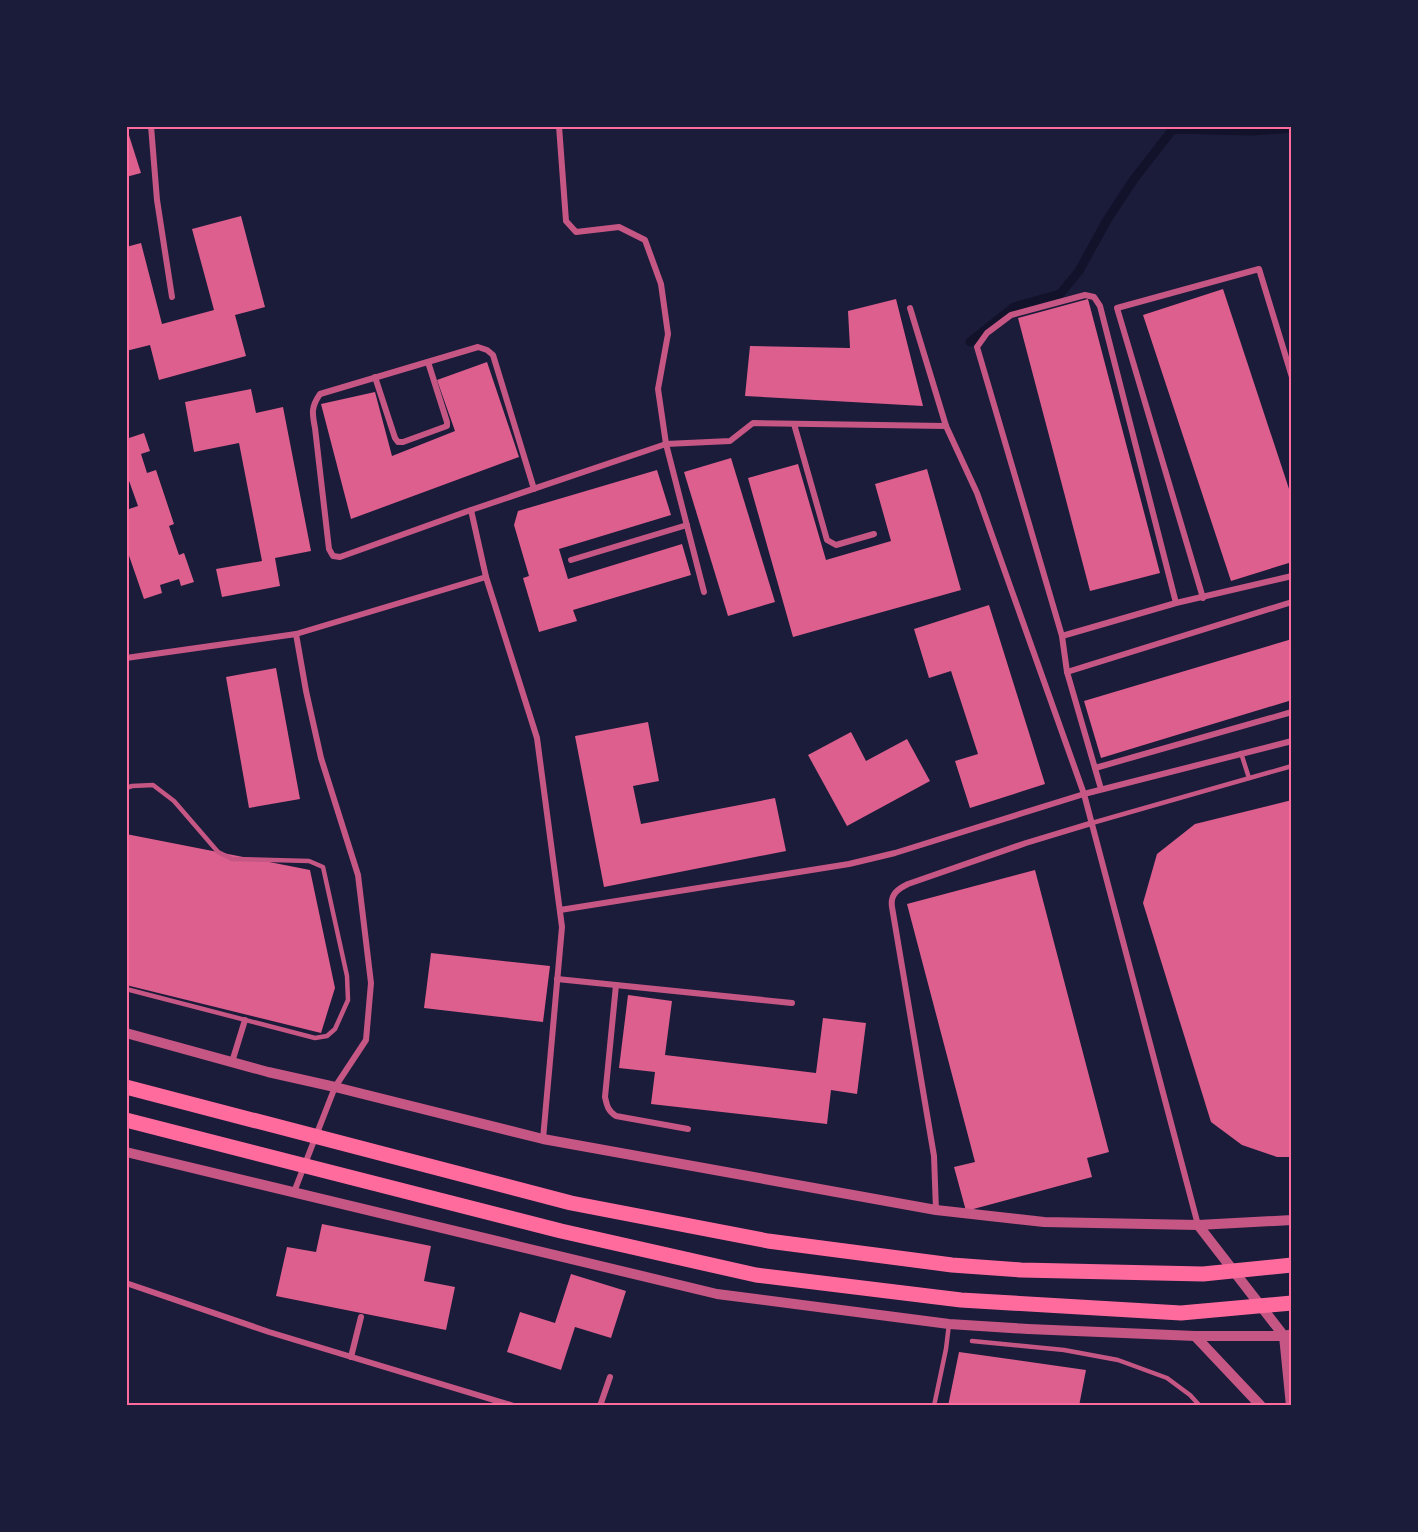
<svg xmlns="http://www.w3.org/2000/svg" width="1418" height="1532" viewBox="0 0 1418 1532" font-family="'Roboto Serif',serif">
	<style>
		.lines { fill: none; stroke-linecap: round; stroke-linejoin: round }
		.stream { stroke: #12122b; stroke-width: 9 }
		.building { fill: #dd5f8e }
		.service { stroke: #c65784; stroke-width: 4.5 }
		.minor { stroke: #c65784; stroke-width: 6 }
		.tertiary { stroke: #c65784; stroke-width: 10 }
		.primary { stroke: #ff6b9d; stroke-width: 15 }
		.neatline { fill: none; stroke: #ff6b9d; stroke-width: 2 }
	</style>
	<rect width="100%" height="100%" fill="#1b1b3a"/>
	<g class="lines">
		<polyline class="stream" points="970,342 1014,307 1060,294 1079,271 1107,220 1134,179 1173,129 1252,131 1292,128"/>
	</g>
	<g class="building">
		<polygon points="126,126 141,173 126,177"/>
		<polygon points="241,216 265,307 235,315 246,356 159,380 150,345 126,351 126,247 141,243 162,324 214,310 192,229"/>
		<polygon points="1223,289 1292,498 1292,562 1231,581 1143,315"/>
		<polygon points="896,299 923,406 745,396 750,346 850,348 848,311"/>
		<polygon points="1088,299 1160,573 1090,591 1018,318"/>
		<polygon points="487,362 519,457 351,519 321,404 375,392 392,456 455,431 437,380"/>
		<polygon points="251,389 256,413 283,407 311,551 275,558 280,586 222,597 216,569 262,561 239,443 194,452 185,402"/>
		<polygon points="144,433 150,451 141,454 147,473 156,470 174,524 169,526 179,555 184,553 194,582 181,586 179,579 160,585 162,593 144,599 126,547 126,510 138,506 128,478 126,479 126,439"/>
		<polygon points="731,458 775,602 728,616 684,472"/>
		<polygon points="798,464 826,560 891,541 875,484 927,469 961,590 793,637 748,478"/>
		<polygon points="657,470 671,515 559,549 568,579 682,544 691,575 573,610 577,621 539,632 523,578 529,576 514,525 518,511"/>
		<polygon points="989,605 1045,784 970,808 955,761 978,754 951,671 929,678 914,629"/>
		<polygon points="1292,639 1292,700 1101,758 1084,701"/>
		<polygon points="276,668 300,799 249,808 226,677"/>
		<polygon points="648,722 659,781 633,786 641,824 775,798 786,851 604,887 575,736"/>
		<polygon points="851,732 866,761 907,739 930,781 847,826 808,755"/>
		<polygon points="1292,800 1292,1157 1277,1157 1242,1145 1211,1122 1143,903 1157,854 1195,824"/>
		<polygon points="126,834 310,870 335,988 321,1033 126,985"/>
		<polygon points="1035,870 1109,1152 1087,1158 1092,1177 966,1211 954,1167 975,1162 907,904"/>
		<polygon points="431,953 550,966 543,1022 424,1008"/>
		<polygon points="628,995 672,1001 665,1055 816,1073 823,1018 866,1023 857,1094 831,1090 827,1124 651,1104 655,1072 619,1068"/>
		<polygon points="322,1224 431,1246 424,1281 455,1287 446,1330 276,1296 287,1247 316,1252"/>
		<polygon points="571,1274 626,1291 611,1338 575,1327 561,1370 507,1352 520,1312 555,1323"/>
		<polygon points="959,1352 1086,1370 1079,1406 948,1406"/>
	</g>
	<g class="lines">
		<g class="service">
			<polyline points="1241,753 1249,778"/>
			<polyline points="126,788 132,786 153,785 174,801 218,852 232,859 309,861 323,867 347,976 348,1000 335,1029 327,1036 315,1038 126,989"/>
			<polyline points="1092,823 1292,766"/>
			<polyline points="972,1341 1064,1350 1118,1360 1167,1378 1190,1395 1200,1406"/>
			<polyline points="934,1406 946,1349 949,1324"/>
		</g>
		<g class="minor">
			<polyline points="151,126 157,200 172,297"/>
			<polyline points="559,126 566,221 576,232 619,227 645,240 661,284 668,334 658,389 666,444 704,592"/>
			<polyline points="910,308 946,426 977,493 1084,794 1198,1225"/>
			<polyline points="375,377 395,438 398,442 403,442 447,426 447,422 428,362"/>
			<polyline points="794,424 827,540 836,545 874,534"/>
			<path d="M471 510 340 557 333 556 329 549 315 428C312 413 311 407 320 394L478 347 487 350 493 355 534 489"/>
			<polyline points="571,560 687,525"/>
			<polyline points="1203,598 1117,308 1259,269 1292,377"/>
			<polyline points="1176,603 1100,306 1094,297 1085,295 1011,315 987,333 977,347 1062,636 1176,603 1292,576"/>
			<polyline points="296,634 486,577"/>
			<polyline points="1062,636 1067,672 1101,789"/>
			<polyline points="126,658 296,634 306,691 321,758 358,875 371,983 366,1040 335,1087 294,1192"/>
			<polyline points="1067,672 1292,602"/>
			<polyline points="1095,768 1292,712"/>
			<polyline points="560,910 849,864 895,853 1084,794 1292,741"/>
			<polyline points="557,979 792,1003"/>
			<path d="M616 985 605 1097C607 1106 608 1111 616 1116L688 1129"/>
			<polyline points="232,1062 245,1020"/>
			<polyline points="543,1139 562,927 537,738 486,577 471,510 666,444 730,441 753,423 946,426"/>
			<path d="M936 1210 934 1156 892 907C890 894 898 889 908 884L1026 843 1092 823"/>
			<polyline points="126,1283 269,1332 514,1406"/>
			<polyline points="351,1357 361,1317"/>
			<polyline points="600,1406 610,1377"/>
		</g>
		<g class="tertiary">
			<polyline points="126,1033 268,1072 335,1087 543,1139 936,1210 1044,1222 1198,1225 1292,1220"/>
			<polyline points="126,1152 717,1294 949,1324 1028,1329 1195,1336 1284,1336 1292,1334"/>
			<polyline points="1198,1225 1284,1336 1291,1406"/>
			<polyline points="1195,1336 1261,1406"/>
		</g>
		<g class="primary">
			<polyline points="126,1087 571,1203 768,1241 952,1265 1021,1270 1203,1274 1292,1265"/>
			<polyline points="126,1120 561,1231 756,1275 961,1300 1181,1313 1292,1303"/>
		</g>
	</g>
	<rect width="1418" height="1532" fill="none" stroke="#1b1b3a" stroke-width="255"/>
	<rect x="128" y="128" width="1162" height="1276" class="neatline"/>
</svg>
